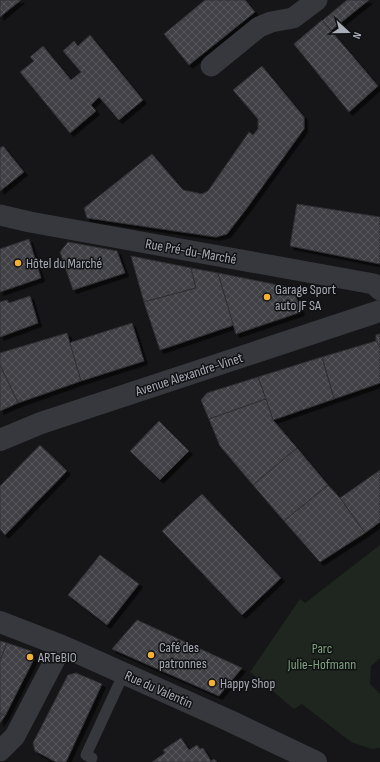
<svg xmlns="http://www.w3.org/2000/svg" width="380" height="762" viewBox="0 0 380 762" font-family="'Sofia Sans Condensed',sans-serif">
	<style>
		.park { fill: #1e261f }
		.building { fill: url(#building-cross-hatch); stroke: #303034; filter: url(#shadow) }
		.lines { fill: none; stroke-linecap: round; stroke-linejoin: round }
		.service { stroke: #37383d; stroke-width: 11 }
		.minor { stroke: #37383d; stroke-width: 21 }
		.tertiary { stroke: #37383d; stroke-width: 22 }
		.poi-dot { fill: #f2b134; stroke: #111113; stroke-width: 1.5 }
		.labels { text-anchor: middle; stroke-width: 3; stroke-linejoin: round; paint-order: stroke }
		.street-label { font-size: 14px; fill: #a8adb8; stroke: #111113 }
		.poi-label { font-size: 14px; fill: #a8adb8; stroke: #111113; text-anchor: start }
		.park-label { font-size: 14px; fill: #7fa381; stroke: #111113 }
	</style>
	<defs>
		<pattern id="building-cross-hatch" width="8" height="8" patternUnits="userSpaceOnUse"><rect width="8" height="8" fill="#404145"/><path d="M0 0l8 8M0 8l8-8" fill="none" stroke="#595a5e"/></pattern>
		<filter id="shadow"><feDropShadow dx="3.5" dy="3.5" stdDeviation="0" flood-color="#0009"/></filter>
	</defs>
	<rect width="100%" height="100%" fill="#161618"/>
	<polygon class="park" points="380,545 380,658 371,666 370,684 380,694 380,748 372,749 351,742 302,704 294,709 250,672 300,599 305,603"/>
	<g class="building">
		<polygon points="0,0 21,0 0,17"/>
		<polygon points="205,0 245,0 255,12 189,65 164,34"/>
		<polygon points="347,0 369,0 302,54 294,44"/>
		<polygon points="322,20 378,86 349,112 294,44"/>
		<polygon points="90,35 143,100 119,120 99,97 91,105 96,111 70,133 20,72 34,61 30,57 43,46 71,80 81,72 63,51 74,41 78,46"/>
		<polygon points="262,66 304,117 304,129 247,208 227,234 216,237 87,218 84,208 152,154 183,190 202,194 208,191 249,132 253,135 258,129 258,119 233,90"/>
		<polygon points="3,146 24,172 0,191 0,148"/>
		<polygon points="297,204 380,217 380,264 290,246"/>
		<polygon points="29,239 41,278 0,292 0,249"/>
		<polygon points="68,242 117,251 125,273 73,290 60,252"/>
		<polygon points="131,256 191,268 196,288 144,302"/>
		<polygon points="191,268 218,273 234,325 160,350 144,302 196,288"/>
		<polygon points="218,273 293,288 301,312 236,334"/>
		<polygon points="30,296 38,323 0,337 0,302 7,300 9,303"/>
		<polygon points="132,323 144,361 81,381 69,343"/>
		<polygon points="67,333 81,381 18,403 0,365 0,353"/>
		<polygon points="380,334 380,348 376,341 376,335"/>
		<polygon points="376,341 380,348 380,383 334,399 322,357"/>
		<polygon points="322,357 334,399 273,420 258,377"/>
		<polygon points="0,365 18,403 0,411"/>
		<polygon points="258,377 266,399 209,419 201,400 207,393"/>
		<polygon points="266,399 273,420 297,448 253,485 220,446 209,419"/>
		<polygon points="159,421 189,451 160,480 130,451"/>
		<polygon points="40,445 67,471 5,535 0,529 0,486"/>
		<polygon points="297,448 328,485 284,521 253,485"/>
		<polygon points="380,470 380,522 365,533 340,498"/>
		<polygon points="328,485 340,498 365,533 320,562 284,521"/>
		<polygon points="202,494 281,578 242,615 162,531"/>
		<polygon points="100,555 139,584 107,625 68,595"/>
		<polygon points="137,620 242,668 219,696 112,649"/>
		<polygon points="0,641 7,643 0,661"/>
		<polygon points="7,643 31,651 34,659 5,716 0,713 0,661"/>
		<polygon points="76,673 102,684 66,762 56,762 35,751 33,743 68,675"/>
		<polygon points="0,713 5,716 0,723"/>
		<polygon points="181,738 189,750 197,745 200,749 203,748 211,761 214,759 217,762 152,762 165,753 163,750"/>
	</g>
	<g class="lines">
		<polyline class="service" points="92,758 86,755 124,673"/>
		<g class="minor">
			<polyline points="211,66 259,27 271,22 293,18 317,0"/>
			<polyline points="0,215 30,222 374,284 380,290"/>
			<polyline points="0,751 15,736 62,646"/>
		</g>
		<g class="tertiary">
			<polyline points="0,440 41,423 380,311"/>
			<polyline points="0,622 62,646 85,656 230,721 316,762"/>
		</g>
	</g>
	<g class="poi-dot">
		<circle cx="18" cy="263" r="4"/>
		<circle cx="267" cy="297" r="4"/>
		<circle cx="151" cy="655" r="4"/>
		<circle cx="30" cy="657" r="4"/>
		<circle cx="212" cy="683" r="4"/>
	</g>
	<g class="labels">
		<g class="street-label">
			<text transform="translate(191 251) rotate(10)" y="5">Rue Pré-du-Marché</text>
			<text transform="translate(189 374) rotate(-18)" y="5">Avenue Alexandre-Vinet</text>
			<text transform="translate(159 689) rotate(24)" y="5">Rue du Valentin</text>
		</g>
		<g class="poi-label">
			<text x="26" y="268">Hôtel du Marché</text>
			<text x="275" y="294">Garage Sport<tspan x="275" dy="16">auto JF SA</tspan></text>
			<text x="159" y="652">Café des<tspan x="159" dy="16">patronnes</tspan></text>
			<text x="38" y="662">ARTeBIO</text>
			<text x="220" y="688">Happy Shop</text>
		</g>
		<g class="park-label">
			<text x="322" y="653">Parc<tspan x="322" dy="16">Julie-Hofmann</tspan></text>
		</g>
	</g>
	<g transform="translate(348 32) rotate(111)" stroke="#111113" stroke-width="3" paint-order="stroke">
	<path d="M0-3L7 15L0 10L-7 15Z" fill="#a8adb8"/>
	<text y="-6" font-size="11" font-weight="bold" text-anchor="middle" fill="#a8adb8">N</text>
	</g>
</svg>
